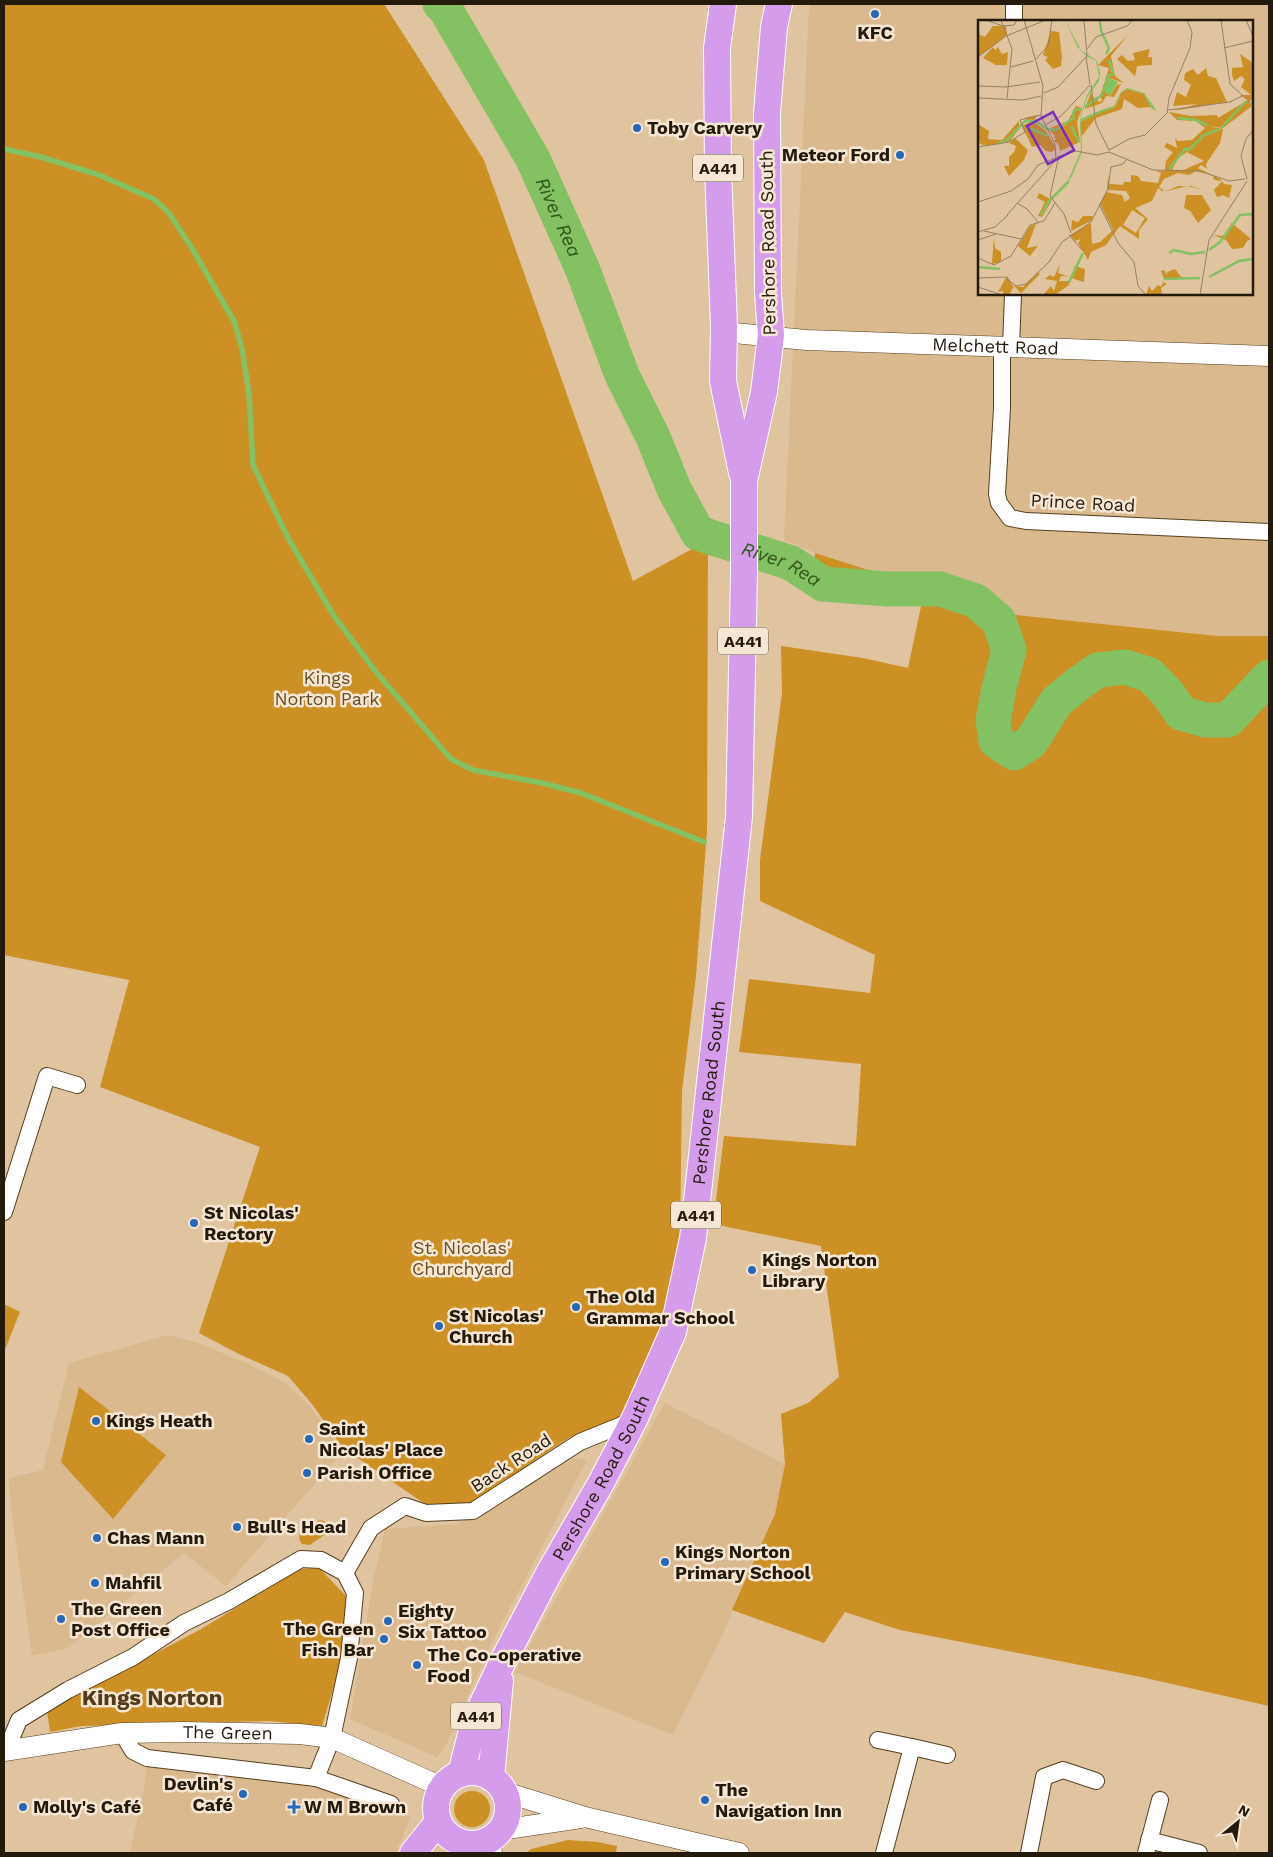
<svg xmlns="http://www.w3.org/2000/svg" width="1273" height="1857" viewBox="0 0 1273 1857" font-family="'Work Sans',sans-serif">
	<style>
		.built { fill: #d9b98d; fill-rule: evenodd }
		.green { fill: #cd9024 }
		.lines { fill: none; stroke-linecap: round; stroke-linejoin: round }
		.stream { stroke: #83c163; stroke-width: 5.5 }
		.river { stroke: #83c163; stroke-width: 35 }
		.minor-casing { stroke: #563f1d; stroke-width: 18 }
		.tertiary-casing { stroke: #563f1d; stroke-width: 21 }
		.trunk-casing { stroke: #fff; stroke-width: 28 }
		.minor { stroke: #fff; stroke-width: 16 }
		.tertiary { stroke: #fff; stroke-width: 20 }
		.trunk { stroke: #d69cec; stroke-width: 26 }
		.poi-dot { fill: #2667b8; stroke: #f5e7d4; stroke-width: 2 }
		.labels { text-anchor: middle; stroke-width: 5; stroke-linejoin: round; paint-order: stroke }
		.shield { fill: #f5e7d4; stroke: #635848; stroke-width: 1 }
		.shield-label { font-size: 16px; font-weight: bold; fill: #241a0c }
		.poi-label { font-size: 18px; font-weight: bold; fill: #241a0c; stroke: #f5e7d4; text-anchor: start }
		.street-label { font-size: 18px; fill: #241a0c; stroke: #f5e7d4 }
		.park-label { font-size: 18px; fill: #664b22; stroke: #f5e7d4 }
		.water-label { font-size: 19px; font-style: italic; fill: #305718; stroke: #f5e7d4 }
		.district-label { font-size: 22px; font-weight: bold; fill: #523b19; stroke: #f5e7d4 }
		.inset-river { fill: none; stroke: #83c163; stroke-width: 2.5 }
		.inset-road { fill: none; stroke: #948064; stroke-width: 1 }
		.view { fill: #7b2cbf; fill-opacity: 0.15; stroke: #7b2cbf; stroke-width: 2.5 }
		.inset-edge { fill: none; stroke: #241a0c; stroke-width: 2.5 }
	</style>
	<rect width="100%" height="100%" fill="#dfc49f"/>
	<g class="built">
		<path d="M811 4H1269V636H1217L1006 614 815 553 784 540 809 8ZM979 21H1252V294H979Z"/>
		<polygon points="168,1335 198,1343 244,1362 286,1383 309,1405 342,1452 226,1586 184,1553 68,1648 32,1656 11,1508 9,1478 43,1470 69,1363"/>
		<polygon points="665,1403 785,1464 775,1514 716,1649 673,1735 515,1672"/>
		<polygon points="574,1458 587,1460 490,1646 446,1745 437,1757 350,1719 373,1582 385,1529 457,1524 506,1499"/>
		<polygon points="147,1767 325,1786 380,1803 410,1817 396,1853 130,1853 143,1793"/>
	</g>
	<g class="green">
		<polygon points="4,4 384,4 484,160 633,581 694,548 708,546 707,831 696,976 682,1091 680,1235 667,1310 630,1417 570,1437 467,1505 425,1504 343,1448 312,1404 288,1376 239,1354 199,1333 260,1147 100,1087 129,980 4,955"/>
		<polygon points="815,553 1006,614 1217,636 1269,636 1269,1706 1141,1677 900,1630 845,1612 824,1643 732,1610 775,1514 785,1464 781,1414 808,1403 839,1377 821,1246 713,1224 724,1136 856,1146 861,1064 739,1052 749,979 870,993 875,955 760,901 760,860 782,693 781,646 863,658 908,668 923,597 877,602 813,591"/>
		<polygon points="4,1304 20,1312 4,1352"/>
		<polygon points="79,1387 166,1455 113,1519 61,1462"/>
		<polygon points="319,1520 324,1521 327,1525 327,1533 310,1545 302,1544 299,1539 300,1533"/>
		<polygon points="319,1568 348,1598 340,1666 322,1726 269,1721 81,1726 50,1732 47,1711 203,1628 299,1569"/>
		<circle cx="472" cy="1809" r="18"/>
		<polygon points="568,1840 597,1842 617,1846 616,1853 526,1853 531,1849"/>
	</g>
	<g class="lines">
		<polyline class="stream" points="4,149 41,157 99,175 154,199 169,213 193,250 234,321 242,348 249,394 253,465 288,538 334,616 376,672 451,759 473,770 542,783 581,793 704,842"/>
		<path class="river" id="s1" d="M440 4 443 5 533 159 582 268 622 375 653 437 674 489 698 533 791 563 823 584 888 589H940L976 601 999 621 1009 650 999 688 993 721 996 741 1014 753 1031 742 1056 702 1079 683 1098 670 1125 667 1150 675 1168 694 1181 713 1205 720H1228L1269 677"/>
		<g class="minor-casing">
			<g id="minor">
				<polyline points="1014,21 1014,4"/>
				<polyline points="1002,346 1002,408 997,494 999,503 1010,518 1026,521 1269,532"/>
				<polyline points="1011,347 1013,294"/>
				<polyline points="4,1212 47,1076 77,1085"/>
				<polyline points="345,1573 371,1528 405,1506 426,1513 473,1511 580,1442 634,1420"/>
				<polyline points="878,1740 912,1747"/>
				<polyline points="6,1751 19,1720 68,1690 133,1657 184,1623 229,1601 301,1559 321,1560 345,1573 355,1593 349,1658 332,1738 316,1778 147,1758 133,1751 122,1733"/>
				<polyline points="316,1778 391,1804"/>
				<polyline points="1149,1840 1199,1853"/>
				<polyline points="884,1853 912,1747 947,1755"/>
				<polyline points="1029,1853 1044,1777 1063,1770 1096,1781"/>
				<polyline points="1146,1853 1160,1800"/>
			</g>
		</g>
		<g class="tertiary-casing">
			<g id="tertiary">
				<path id="s2" d="M724 332 806 340 1269 356"/>
				<path id="s3" d="M4 1751 122 1733 183 1732 300 1734 332 1738 442 1787"/>
				<polyline points="505,1792 585,1817 739,1853"/>
				<polyline points="501,1830 581,1818"/>
				<polyline points="490,1840 492,1853"/>
			</g>
		</g>
		<g class="trunk-casing">
			<g id="trunk">
				<polyline points="723,4 717,48 718,169 724,327 723,381 742,473"/>
				<circle cx="472" cy="1808" r="36"/>
				<path id="s4" d="M461 1774 474 1722 502 1663 549 1573 601 1483 634 1420 673 1332 693 1238 739 817 744 573V481L764 392 771 335 768 293 767 113 774 27 779 4"/>
				<polyline points="491,1778 500,1681"/>
				<polyline points="413,1853 438,1822"/>
			</g>
		</g>
		<use href="#minor" class="minor"/>
		<use href="#tertiary" class="tertiary"/>
		<use href="#trunk" class="trunk"/>
	</g>
	<g class="poi-dot">
		<circle cx="875" cy="14" r="5"/>
		<circle cx="637" cy="128" r="5"/>
		<circle cx="900" cy="155" r="5"/>
		<circle cx="194" cy="1223" r="5"/>
		<circle cx="752" cy="1270" r="5"/>
		<circle cx="576" cy="1307" r="5"/>
		<circle cx="439" cy="1326" r="5"/>
		<circle cx="96" cy="1421" r="5"/>
		<circle cx="309" cy="1439" r="5"/>
		<circle cx="307" cy="1473" r="5"/>
		<circle cx="237" cy="1527" r="5"/>
		<circle cx="97" cy="1538" r="5"/>
		<circle cx="665" cy="1562" r="5"/>
		<circle cx="95" cy="1583" r="5"/>
		<circle cx="61" cy="1619" r="5"/>
		<circle cx="388" cy="1621" r="5"/>
		<circle cx="384" cy="1639" r="5"/>
		<circle cx="417" cy="1665" r="5"/>
		<circle cx="243" cy="1794" r="5"/>
		<circle cx="705" cy="1800" r="5"/>
		<circle cx="23" cy="1807" r="5"/>
		<path d="M291.5 1799.5h5v5h5v5h-5v5h-5v-5h-5v-5h5z"/>
	</g>
	<g class="labels">
		<g class="shield">
			<rect x="693" y="154.5" width="50" height="27" rx="4"/>
			<rect x="718" y="627.5" width="50" height="27" rx="4"/>
			<rect x="671" y="1201.5" width="50" height="27" rx="4"/>
			<rect x="451" y="1702.5" width="50" height="27" rx="4"/>
		</g>
		<g class="shield-label">
			<text x="718" y="174">A441</text>
			<text x="743" y="647">A441</text>
			<text x="696" y="1221">A441</text>
			<text x="476" y="1722">A441</text>
		</g>
		<g class="poi-label">
			<text x="875" y="39" text-anchor="middle">KFC</text>
			<text x="647" y="134">Toby Carvery</text>
			<text x="890" y="161" text-anchor="end">Meteor Ford</text>
			<text x="204" y="1219">St Nicolas'<tspan x="204" dy="21">Rectory</tspan></text>
			<text x="762" y="1266">Kings Norton<tspan x="762" dy="21">Library</tspan></text>
			<text x="586" y="1303">The Old<tspan x="586" dy="21">Grammar School</tspan></text>
			<text x="449" y="1322">St Nicolas'<tspan x="449" dy="21">Church</tspan></text>
			<text x="106" y="1427">Kings Heath</text>
			<text x="319" y="1435">Saint<tspan x="319" dy="21">Nicolas' Place</tspan></text>
			<text x="317" y="1479">Parish Office</text>
			<text x="247" y="1533">Bull's Head</text>
			<text x="107" y="1544">Chas Mann</text>
			<text x="675" y="1558">Kings Norton<tspan x="675" dy="21">Primary School</tspan></text>
			<text x="105" y="1589">Mahfil</text>
			<text x="71" y="1615">The Green<tspan x="71" dy="21">Post Office</tspan></text>
			<text x="398" y="1617">Eighty<tspan x="398" dy="21">Six Tattoo</tspan></text>
			<text x="374" y="1635" text-anchor="end">The Green<tspan x="374" dy="21">Fish Bar</tspan></text>
			<text x="427" y="1661">The Co-operative<tspan x="427" dy="21">Food</tspan></text>
			<text x="233" y="1790" text-anchor="end">Devlin's<tspan x="233" dy="21">Café</tspan></text>
			<text x="715" y="1796">The<tspan x="715" dy="21">Navigation Inn</tspan></text>
			<text x="33" y="1813">Molly's Café</text>
			<text x="304" y="1813">W M Brown</text>
		</g>
		<g class="street-label">
			<text transform="translate(768 243) rotate(-91)" y="6">Pershore Road South</text>
			<text dy="6" stroke="none"><textPath href="#s2" startOffset="272">Melchett Road</textPath></text>
			<text transform="translate(1083 503) rotate(3)" y="6">Prince Road</text>
			<text dy="6" stroke="none"><textPath href="#s4" startOffset="734">Pershore Road South</textPath></text>
			<text transform="translate(511 1463) rotate(-33)" y="6">Back Road</text>
			<text dy="6" stroke="none"><textPath href="#s4" startOffset="329">Pershore Road South</textPath></text>
			<text dy="6" stroke="none"><textPath href="#s3" startOffset="225">The Green</textPath></text>
		</g>
		<g class="park-label">
			<text x="327" y="684">Kings<tspan x="327" dy="21">Norton Park</tspan></text>
			<text x="462" y="1254">St. Nicolas'<tspan x="462" dy="21">Churchyard</tspan></text>
		</g>
		<g class="water-label">
			<text dy="7" stroke="none"><textPath href="#s1" startOffset="245">River Rea</textPath></text>
			<text dy="7" stroke="none"><textPath href="#s1" startOffset="680">River Rea</textPath></text>
		</g>
		<g class="district-label">
			<text x="152" y="1705">Kings Norton</text>
		</g>
	</g>
	<g transform="translate(978 20)">
		<rect width="275" height="275" fill="#dfc49f"/>
		<path d="M15 6H28L29 15 0 37V14L7 17ZM73 11 81 12 84 38 83 46 75 49 67 40 70 37 65 35ZM150 15 133 36 137 56 146 63 131 58 127 72 132 76 139 65 143 64 136 77 128 76 124 83 107 89 113 72 115 78 120 77V82L124 81 122 76 131 48 120 45ZM15 27 17 30 20 27 24 34 30 32 29 45H18L5 38ZM172 29 170 37H174V45L159 46 157 56 139 39 144 35 150 41 157 40 155 33ZM262 34 275 43V79L271 82 274 86 245 108 229 106 245 109 242 123 228 144 229 149 223 145 220 148 244 160 241 161 235 159 236 156 218 151 211 155 200 153 186 159 181 167 186 171 191 170 200 166H213L226 170 209 166 189 171H184L180 168 174 181 157 188 170 199 161 210V219L142 206 128 225 113 232 110 240 100 223 103 219 97 221 92 215 113 203 114 224 122 222 135 210 122 184 128 172 144 175 147 182 152 178 148 171 129 170 130 154 131 164 145 165 146 162H153V155L160 156 163 161 180 163 183 153 178 151H190L187 150 188 141 195 132 186 127 189 123 199 128 197 118 200 121 214 120 227 108 218 101 199 100 191 92 213 96 239 95 240 98 270 80 262 75H273L263 67 267 59 263 56 256 61 254 55V48L265 47ZM209 132 226 141 203 151 194 150 200 138ZM154 190 167 198 158 213 145 205ZM228 48 230 56 238 58 249 82 195 91 219 84 195 86 199 72 208 77 213 65 206 60 207 53 215 49 220 55ZM149 69 166 74 173 87 160 88 146 79 144 89 118 98V93L137 87 143 73ZM98 86 104 88 99 102 102 122 82 131 81 125 76 121 78 118H75L77 116 72 111 74 108H72L90 101ZM117 94V99L103 117 102 102ZM59 95 56 102 68 111 78 128 74 132 68 131 62 125 54 127 44 106 52 102 46 98ZM41 101V109L32 121 8 126V122L7 126 1 123 0 104 11 111 10 119 24 120ZM37 118 50 130 46 140 31 156 26 146H31V137L36 132 38 126 31 123ZM244 161 246 164 254 165 251 178 245 175 239 177 236 170ZM61 173 74 180 64 197 60 196 67 182 59 178ZM208 175H224L233 190 220 203 212 191 206 188ZM105 196H115L113 201 93 211 94 200 100 202ZM254 203 273 219 269 221 265 228 254 229 248 220 235 215 245 216ZM58 204 49 228 59 226 62 217 59 227 52 236 40 226 52 206ZM16 217 17 228 23 232V242L14 244ZM82 244 80 253 91 257 83 256 81 261H92L91 265 77 275H65L73 266 76 271 79 261 67 259 72 255 76 257ZM97 246 107 249 106 262 93 258ZM197 249 204 258 186 259 183 251 186 250 189 255V252ZM60 252 62 254 43 273 36 266 31 275H25V271L20 272 29 256 35 266 45 267ZM185 262 189 264 183 268 184 275H168L171 266 174 271 180 265 183 267Z" fill="#cd9024" fill-rule="evenodd"/>
		<path d="M87 0 103 30 119 41 122 53 121 61 110 76 102 99 123 90 136 86 143 72 149 68 153 69 166 73 179 91 173 88 166 74 149 69 143 73 137 87 103 101 104 132 94 156 89 163 103 131 102 97 109 75 121 57 118 41 108 36 99 26ZM131 58 140 62 132 76 127 72Z" fill="#83c163"/>
		<path class="inset-river" d="M122 0 123 11 131 28 128 34M125 72 130 56 135 54 131 40M107 87 125 74M200 98 218 100 229 105M93 106 101 122M243 108 268 81M49 110 54 109 70 116M20 124 30 119 47 101H58L69 109 78 110 95 98 96 90 103 89M191 149 207 129 211 130 226 115 242 109M63 195 71 181 91 161M231 230 242 222 262 195 275 194M191 233 196 230 213 234 227 232M0 247 22 249M231 257 261 241 275 239M186 259 222 258M91 262 105 233"/>
		<path class="inset-road" d="M8 0 25 6 36 5 39 0M23 0 34 29 29 78M46 0 65 66 63 96 77 124 78 140M243 0 252 64 275 85M268 0 275 16M246 28 275 21M109 29 118 17 149 6 155 0M0 37 28 16 68 0M108 37 112 64M57 40 70 26 74 0M33 47 55 41M113 65 118 104 131 130M0 66 28 67 62 62M66 73 80 67 109 36 106 0M0 78 45 80 63 76M190 90 252 82 264 76M67 105 83 96 112 65M0 127 31 122 47 112 42 100 63 95M131 130 151 119 167 115 189 93 191 78 212 28 214 12 209 0M79 137 98 131 119 135 131 132 175 150 222 151 251 161 267 159M80 140 72 176 86 194 93 213M269 159 263 136 268 119 275 110M0 182 33 171 50 159 60 145 78 138M39 183 49 189 60 202M121 184 140 223 156 242 160 266 168 275M29 195 79 139M6 211 43 219M0 212 17 207 30 195M91 215 105 231M0 220 18 214M0 238 16 245 33 236 52 205 66 201 77 183M0 258 27 257 38 266 48 264 71 242 84 222 113 202 130 169 133 147 145 144 148 140M0 267 24 275M222 275 231 220 269 161"/>
		<path class="view" d="M75 92 96 130 70 144 49 106Z"/>
		<rect width="275" height="275" class="inset-edge"/>
	</g>
	<rect width="1273" height="1857" fill="none" stroke="#241a0c" stroke-width="10"/>
	<g transform="translate(1238 1822) rotate(29)" stroke="#f5e7d4" stroke-width="4" paint-order="stroke">
	<path d="M0-4L9 19L0 12L-9 19Z" fill="#241a0c"/>
	<text y="-8" font-size="14" font-weight="bold" text-anchor="middle" fill="#241a0c">N</text>
	</g>
</svg>
